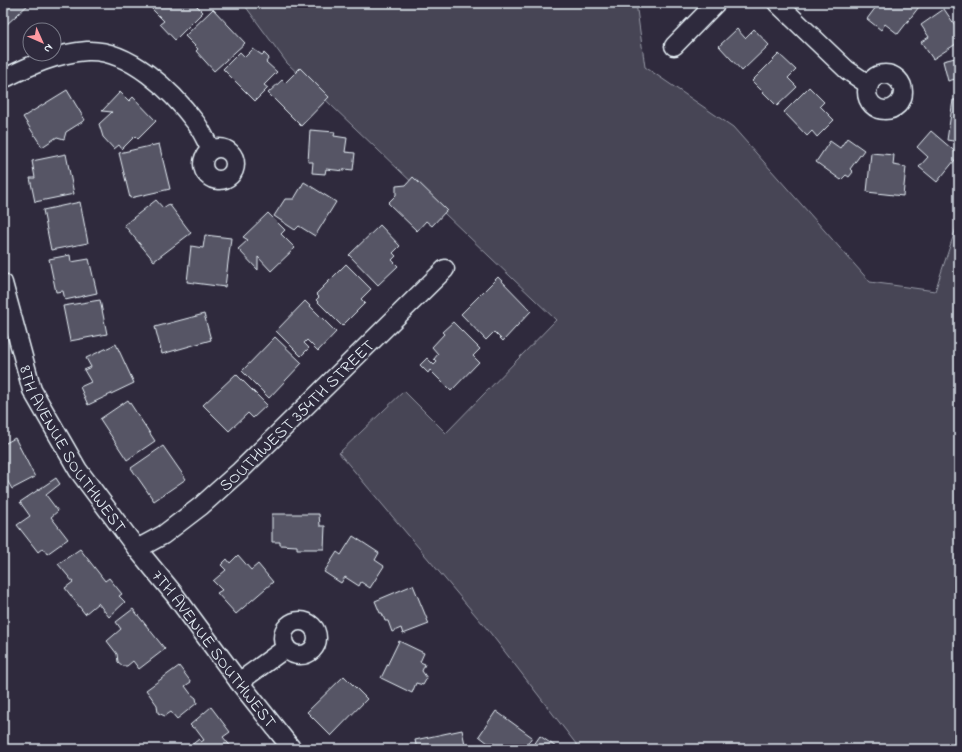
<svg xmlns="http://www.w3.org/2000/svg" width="962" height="752" viewBox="0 0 962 752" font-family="'Indie Flower',sans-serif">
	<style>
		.green { fill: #464455; stroke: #979aa6 }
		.building { fill: #575565; stroke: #e8f1f8 }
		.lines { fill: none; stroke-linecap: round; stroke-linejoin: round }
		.minor-casing { stroke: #e8f1f8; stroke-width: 21 }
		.minor { stroke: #2f2a3d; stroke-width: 18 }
		.labels { text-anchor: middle; stroke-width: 4; stroke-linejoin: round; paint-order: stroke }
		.street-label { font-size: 17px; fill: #e8f1f8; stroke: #2f2a3d }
	</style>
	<rect width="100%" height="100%" fill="#2f2a3d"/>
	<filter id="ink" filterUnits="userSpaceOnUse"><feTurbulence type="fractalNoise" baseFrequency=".025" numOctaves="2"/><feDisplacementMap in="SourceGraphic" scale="8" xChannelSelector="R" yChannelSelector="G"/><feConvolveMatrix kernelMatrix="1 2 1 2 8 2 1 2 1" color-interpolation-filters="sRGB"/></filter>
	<g filter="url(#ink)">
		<polygon class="green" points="243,3 636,3 645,67 733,127 870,282 935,291 959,219 959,749 580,749 488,630 339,453 404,391 446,433 556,320 287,63"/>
		<g class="building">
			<polygon points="3,3 30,3 5,26 3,23"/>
			<polygon points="150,3 194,3 203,12 175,40 160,24 164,21 148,5"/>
			<polygon points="879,3 922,3 898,34 885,24 881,30 867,19"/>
			<polygon points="213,9 245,43 214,71 196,51 198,49 185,36"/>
			<polygon points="944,9 959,31 959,42 933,59 921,42 929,37 921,25"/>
			<polygon points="737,29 745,38 754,29 769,45 742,71 719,46"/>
			<polygon points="253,49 262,55 264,53 269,58 266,62 277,72 264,85 268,88 255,101 223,69 240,52 245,57"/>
			<polygon points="779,54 796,70 788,78 797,87 777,106 752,81"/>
			<polygon points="959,57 959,78 948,81 943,61"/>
			<polygon points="300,68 329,97 301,126 268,93 282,80 285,83"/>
			<polygon points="809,87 824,102 820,106 834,120 817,137 812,131 807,136 784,112"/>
			<polygon points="67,90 85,120 66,132 64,139 57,137 42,147 23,117"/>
			<polygon points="120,92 129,101 133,97 156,121 138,139 135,136 122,149 119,145 114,149 103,137 99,124 112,112 102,111"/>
			<polygon points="953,100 959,100 959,142 947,140"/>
			<polygon points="310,130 335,132 334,136 347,138 345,152 355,153 353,170 344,169 344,171 326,169 325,174 312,173 313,162 308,162"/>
			<polygon points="931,131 959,155 937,182 919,167 928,157 917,147"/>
			<polygon points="847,138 864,150 850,169 853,172 849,177 846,175 841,180 816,162 830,141 840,148"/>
			<polygon points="159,144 170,189 130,198 119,153"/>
			<polygon points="871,153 894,155 893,165 906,167 903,196 867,192"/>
			<polygon points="66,154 74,194 35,202 30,178 35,178 32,161"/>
			<polygon points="413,177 447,210 432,226 426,221 417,231 388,203 396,195 396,186 406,185"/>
			<polygon points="304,182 336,202 315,236 299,226 295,230 274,216 285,199 294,199"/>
			<polygon points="156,200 163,208 169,204 191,233 154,261 124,225"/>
			<polygon points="80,202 88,243 51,250 43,210"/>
			<polygon points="268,213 285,230 281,234 295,248 271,271 258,257 258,270 238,249 248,240 243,237"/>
			<polygon points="380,225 400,246 393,253 396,256 392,260 398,266 378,285 349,255"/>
			<polygon points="205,235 231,238 225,287 187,282 191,246 203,248"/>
			<polygon points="70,255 71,262 89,259 97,293 65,300 63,291 56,292 49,259"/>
			<polygon points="346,264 371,289 361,299 365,303 342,326 316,300 319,297 316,294"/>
			<polygon points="498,277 531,311 503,341 494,332 486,340 461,314"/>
			<polygon points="100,300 107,334 70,341 63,306"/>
			<polygon points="305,301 336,332 318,351 307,340 304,343 309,348 301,356 276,331"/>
			<polygon points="204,314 211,340 162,354 155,327"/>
			<polygon points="453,322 480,349 473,356 479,362 451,391 430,370 428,373 420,365 427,358 434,365 437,362 434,359 438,354 432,347 444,334 442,332"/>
			<polygon points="275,337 302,363 269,398 242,371"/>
			<polygon points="116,344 134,383 88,405 80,387 91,382 84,370 91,367 86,358"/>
			<polygon points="236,374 267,405 253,418 248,413 229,431 203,405"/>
			<polygon points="128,400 155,441 127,460 100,419"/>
			<polygon points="15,438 35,477 12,489 4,475 3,475 3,442 4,444"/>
			<polygon points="163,446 186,479 154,501 131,468"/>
			<polygon points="56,478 60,484 46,495 58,511 51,517 68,539 47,554 43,548 38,552 17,525 30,516 20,502"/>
			<polygon points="272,514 319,514 320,526 325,526 324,549 297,549 297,546 280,545 280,542 272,542"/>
			<polygon points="353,536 379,553 375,560 384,566 370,588 361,582 359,586 345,577 341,583 324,572 337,552 341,555"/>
			<polygon points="80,549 105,581 109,578 122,594 119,596 125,602 109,617 98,603 85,614 65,588 73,582 58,564"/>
			<polygon points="238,555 251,570 258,564 273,582 236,614 217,593 222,590 213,581 226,570 221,565 227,559 230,563"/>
			<polygon points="413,585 429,624 403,634 401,628 392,632 388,621 385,621 382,613 380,613 375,601"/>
			<polygon points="133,609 165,649 139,669 133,661 127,666 123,666 118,662 117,654 107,641 121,629 116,622"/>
			<polygon points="399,641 424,653 420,662 425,664 422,671 427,678 423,685 416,683 412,693 381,678"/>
			<polygon points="179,666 191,682 185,686 191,694 196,698 197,703 177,719 171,712 165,716 158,713 157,705 146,690"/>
			<polygon points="344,676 367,699 331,736 307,712"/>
			<polygon points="211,707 230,732 223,737 233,749 190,749 189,747 199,739 201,742 204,740 195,728 193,728 190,725"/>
			<polygon points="496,711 532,737 524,749 494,749 496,745 492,743 488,743 479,736"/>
			<polygon points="462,730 466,749 417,749 415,740"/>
			<polygon points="540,736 559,749 531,749"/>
		</g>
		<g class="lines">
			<g class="minor-casing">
				<g id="minor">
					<polyline points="777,3 847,70 869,85"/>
					<polyline points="674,46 716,3"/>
					<circle cx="885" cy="92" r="18"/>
					<path d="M3 79C29 66 57 53 87 51 129 49 172 91 196 123 202 131 206 141 211 150"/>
					<circle cx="219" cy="164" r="16"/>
					<path id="s1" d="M3 283 32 390 78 470 137 549 174 594 239 682 292 749"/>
					<path id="s2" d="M137 549 163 535 201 506 240 471 445 269"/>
					<circle cx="300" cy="638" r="17"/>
					<polyline points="239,682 286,648"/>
				</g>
			</g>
			<use href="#minor" class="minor"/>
		</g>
	</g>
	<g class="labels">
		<g class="street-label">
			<text dy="6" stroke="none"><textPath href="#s2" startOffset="209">SOUTHWEST 354TH STREET</textPath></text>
			<text dy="6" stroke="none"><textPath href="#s1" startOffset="182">8TH AVENUE SOUTHWEST</textPath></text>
			<text dy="6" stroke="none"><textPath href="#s1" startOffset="428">7TH AVENUE SOUTHWEST</textPath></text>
		</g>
	</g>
	<rect width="962" height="752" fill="none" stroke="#2f2a3d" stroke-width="16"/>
	<rect x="8" y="8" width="946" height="736" fill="none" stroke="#e8f1f8" stroke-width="1.5" filter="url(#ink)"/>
	<g transform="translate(42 42) rotate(135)"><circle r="19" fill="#2f2a3d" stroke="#797a88"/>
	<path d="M0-3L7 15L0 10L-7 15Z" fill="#ff9aa2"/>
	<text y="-6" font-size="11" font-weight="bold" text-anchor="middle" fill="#e8f1f8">N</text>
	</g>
</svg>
